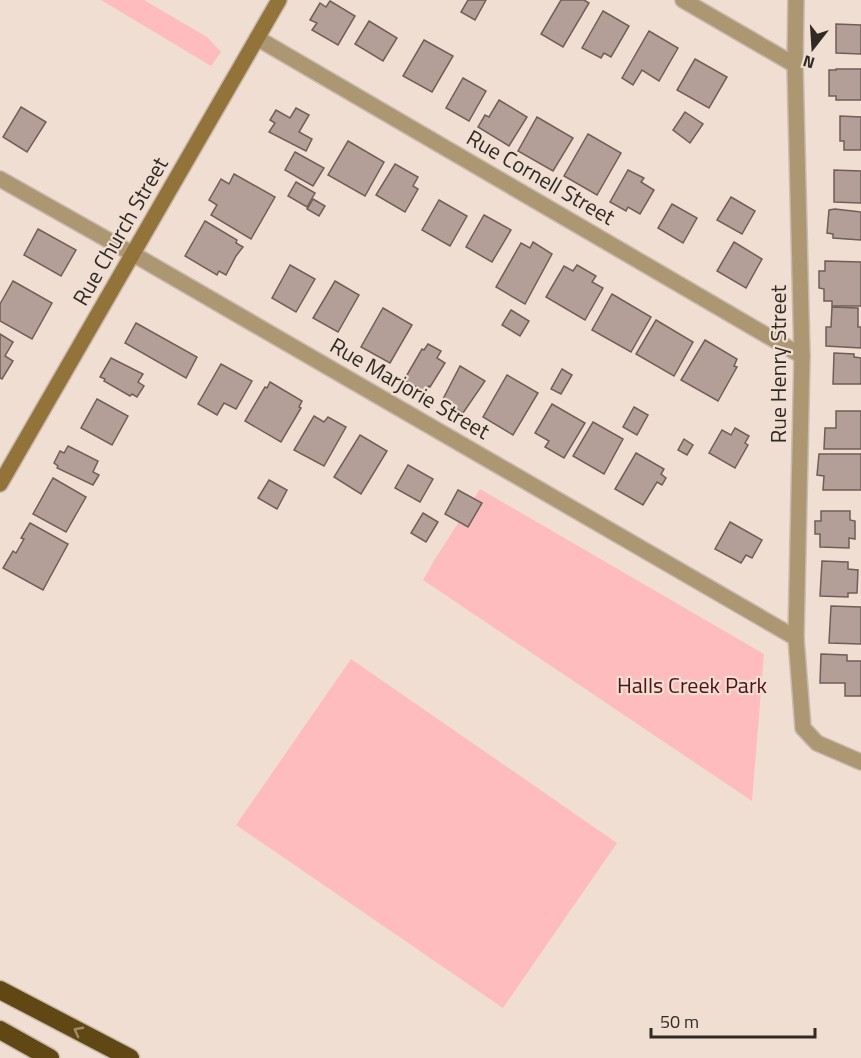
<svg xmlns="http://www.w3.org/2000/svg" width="861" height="1058" viewBox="0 0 861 1058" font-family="'Titillium Web',sans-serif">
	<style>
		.green { fill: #febcbf }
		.building { fill: #b39f98; stroke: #715e58; stroke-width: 1.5 }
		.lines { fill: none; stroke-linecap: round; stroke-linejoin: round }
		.street-casing { stroke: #c9baaf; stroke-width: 18 }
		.secondary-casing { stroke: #c9baaf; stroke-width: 18 }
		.highway-casing { stroke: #c9baaf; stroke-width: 21 }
		.street { stroke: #ad9773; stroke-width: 15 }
		.secondary { stroke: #927339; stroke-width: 15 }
		.highway { stroke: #604713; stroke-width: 18 }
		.oneway { stroke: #a08b68 }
		.labels { text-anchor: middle; stroke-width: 4.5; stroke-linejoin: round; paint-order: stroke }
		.street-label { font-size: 22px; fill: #302a25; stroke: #efded1 }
		.park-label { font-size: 22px; fill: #4f101a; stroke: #efded1 }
	</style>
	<rect width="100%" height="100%" fill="#efded1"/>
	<g class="green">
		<polygon points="101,0 144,0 207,37 221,52 211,66"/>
		<polygon points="480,489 764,654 752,801 423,580 435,559"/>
		<polygon points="351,659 617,843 503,1008 236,825"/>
	</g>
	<g class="building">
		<polygon points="468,0 486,0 475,20 461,12"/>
		<polygon points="561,0 584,0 589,3 563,47 541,34"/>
		<polygon points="330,1 355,16 338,45 312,30 317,23 310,20 320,3 326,7"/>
		<polygon points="603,11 629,26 611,57 604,53 601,58 582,48"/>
		<polygon points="369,21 397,38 383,61 355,44"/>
		<polygon points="836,24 861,25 861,54 836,53"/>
		<polygon points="649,31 678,48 659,81 642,70 633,85 622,78"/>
		<polygon points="424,40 453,56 432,92 403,76"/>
		<polygon points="695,59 727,77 709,108 677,90"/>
		<polygon points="836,69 861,69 861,100 836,100 836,96 829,96 829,70 836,70"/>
		<polygon points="463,78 486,91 469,121 446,108"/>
		<polygon points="499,100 527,117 509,146 478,127 485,115 489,117"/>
		<polygon points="21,107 46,122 27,152 3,137"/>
		<polygon points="296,108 309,115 299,132 312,139 306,151 269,132 275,123 270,120 276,110 290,118"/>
		<polygon points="685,112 703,124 690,143 673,130"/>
		<polygon points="840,116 861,117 861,150 844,150 844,141 840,141"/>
		<polygon points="537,117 573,138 553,171 518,151"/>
		<polygon points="588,134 621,153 597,195 564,176"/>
		<polygon points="348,141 384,162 365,196 328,175"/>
		<polygon points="295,152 324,168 313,186 285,170"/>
		<polygon points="395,164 418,177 413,186 418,189 405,212 376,195"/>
		<polygon points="628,170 644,178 641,182 654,190 640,214 628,207 626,211 610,202"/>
		<polygon points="834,170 861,171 861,203 834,202"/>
		<polygon points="234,174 275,197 251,239 211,215 217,205 209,200 221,179 229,184"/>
		<polygon points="296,182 315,193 307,207 288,196"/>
		<polygon points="731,197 755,211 742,234 717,220"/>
		<polygon points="313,199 325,206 319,216 307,209"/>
		<polygon points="439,200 467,216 450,246 422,230"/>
		<polygon points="672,204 697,218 683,243 658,228"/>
		<polygon points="835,209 861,212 861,240 833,238 833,234 827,233 829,210"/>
		<polygon points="484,215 511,230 492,262 466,247"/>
		<polygon points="205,221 237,240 236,243 243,247 236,256 226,275 219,271 217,275 185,256"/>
		<polygon points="38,229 76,250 61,276 24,255"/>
		<polygon points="533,242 552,254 525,304 496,287 521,243 530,248"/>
		<polygon points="734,242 762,259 746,288 717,271"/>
		<polygon points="825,261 861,262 861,306 832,306 832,301 824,301 824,289 819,288 819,271 825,271"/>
		<polygon points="290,265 315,279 296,312 272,298"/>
		<polygon points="577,265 596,276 592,282 603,288 585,320 546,297 564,266 573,271"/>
		<polygon points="13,281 52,303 32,339 0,321 0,304"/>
		<polygon points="335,281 359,295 338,332 313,318"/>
		<polygon points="612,294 651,317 631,352 592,330"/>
		<polygon points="832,307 858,308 858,327 861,327 861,348 826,346 826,327 831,327"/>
		<polygon points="383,308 412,325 390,363 361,347"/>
		<polygon points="511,310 529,321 520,336 502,325"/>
		<polygon points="656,320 693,342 674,376 636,354"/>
		<polygon points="136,323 197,357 186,378 125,343"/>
		<polygon points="0,334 13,342 5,356 13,361 2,379 0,378"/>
		<polygon points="705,340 737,359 734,366 737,367 718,401 681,380"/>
		<polygon points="428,344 441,351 437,358 445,363 430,387 429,386 425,392 404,380 422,349 424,350"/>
		<polygon points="834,353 854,354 854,357 861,358 861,384 833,384"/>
		<polygon points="111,358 143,374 138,382 144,386 137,397 132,394 130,396 104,381 105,379 100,377"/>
		<polygon points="221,364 252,381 236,409 224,403 217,415 198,404"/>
		<polygon points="460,366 485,381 463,413 442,401"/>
		<polygon points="562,369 572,375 561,394 551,389"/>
		<polygon points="507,375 538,393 513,435 483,417"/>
		<polygon points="270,382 302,401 299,407 301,408 281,442 245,421 265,387 267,388"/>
		<polygon points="97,399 128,416 112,445 81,428"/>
		<polygon points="552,404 585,423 564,458 545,447 549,441 535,433"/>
		<polygon points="634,407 648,415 637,435 623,427"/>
		<polygon points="836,411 861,411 861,449 824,449 825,428 836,428"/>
		<polygon points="314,416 324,422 328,417 346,427 324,466 294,450"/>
		<polygon points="593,422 623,439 604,474 573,456"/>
		<polygon points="735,428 749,436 745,443 748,445 735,468 709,453 722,430 731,435"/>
		<polygon points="360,435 387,451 361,494 334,477"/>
		<polygon points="684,439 693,445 687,455 678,450"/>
		<polygon points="68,446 98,461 93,472 99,475 93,485 57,468 58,466 54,463 60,451 64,453"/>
		<polygon points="636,453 664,469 661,474 666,478 662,485 657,482 643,505 615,489"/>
		<polygon points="819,454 861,454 861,490 823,490 824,476 817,475"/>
		<polygon points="408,465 433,479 420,502 395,488"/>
		<polygon points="53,478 86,497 66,532 33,514"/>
		<polygon points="269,480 287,490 277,509 258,498"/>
		<polygon points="458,490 482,503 468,527 445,514"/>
		<polygon points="821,511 850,511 850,520 855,521 855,539 849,538 849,548 820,547 820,534 815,534 815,521 821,521"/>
		<polygon points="423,513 438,522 426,542 411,533"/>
		<polygon points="730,522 762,540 752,558 746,555 741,563 715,549"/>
		<polygon points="30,523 68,544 43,590 3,568 13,551 16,553 24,539 21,538"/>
		<polygon points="822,561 848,562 848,569 858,570 857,593 848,593 848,597 820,596"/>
		<polygon points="831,606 861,607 861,644 829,643"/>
		<polygon points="821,654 847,655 847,661 861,661 861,696 845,696 845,683 820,683"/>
	</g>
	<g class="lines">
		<g class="street-casing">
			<g id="street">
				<polyline points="683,0 795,65"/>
				<polyline points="796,0 795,65 802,356 796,638 803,728 817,743 861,762"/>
				<polyline points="257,38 802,356"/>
				<polyline points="0,179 133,254 796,638"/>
			</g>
		</g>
		<g class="secondary-casing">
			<polyline id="secondary" points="0,484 279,0"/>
		</g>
		<g class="highway-casing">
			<g id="highway">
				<polyline points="0,990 130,1058"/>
				<polyline points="0,1030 50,1058"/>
			</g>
		</g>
		<use href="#street" class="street"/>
		<use href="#secondary" class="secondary"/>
		<use href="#highway" class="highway"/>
	</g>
	<defs><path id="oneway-chevron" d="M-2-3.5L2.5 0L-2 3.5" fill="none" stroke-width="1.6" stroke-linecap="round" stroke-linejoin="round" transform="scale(1.5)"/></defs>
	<use class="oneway" href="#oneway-chevron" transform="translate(78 1031) rotate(-152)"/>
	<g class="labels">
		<g class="street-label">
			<text transform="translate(541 177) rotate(30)" y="8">Rue Cornell Street</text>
			<text transform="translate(120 231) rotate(-60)" y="8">Rue Church Street</text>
			<text transform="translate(778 364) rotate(-90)" y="8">Rue Henry Street</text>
			<text transform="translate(410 388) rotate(30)" y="8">Rue Marjorie Street</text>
		</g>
		<g class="park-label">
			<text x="692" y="693">Halls Creek Park</text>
		</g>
	</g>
	<g transform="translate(813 48) rotate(197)" stroke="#efded1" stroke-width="4.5" paint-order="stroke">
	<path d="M0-4.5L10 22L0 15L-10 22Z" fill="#302a25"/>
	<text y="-9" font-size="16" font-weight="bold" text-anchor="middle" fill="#302a25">N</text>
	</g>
	<path d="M651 1028v9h164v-9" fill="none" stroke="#302a25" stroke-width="3"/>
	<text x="660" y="1028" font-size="18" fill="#302a25" stroke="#efded1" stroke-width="4.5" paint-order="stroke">50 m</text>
</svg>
